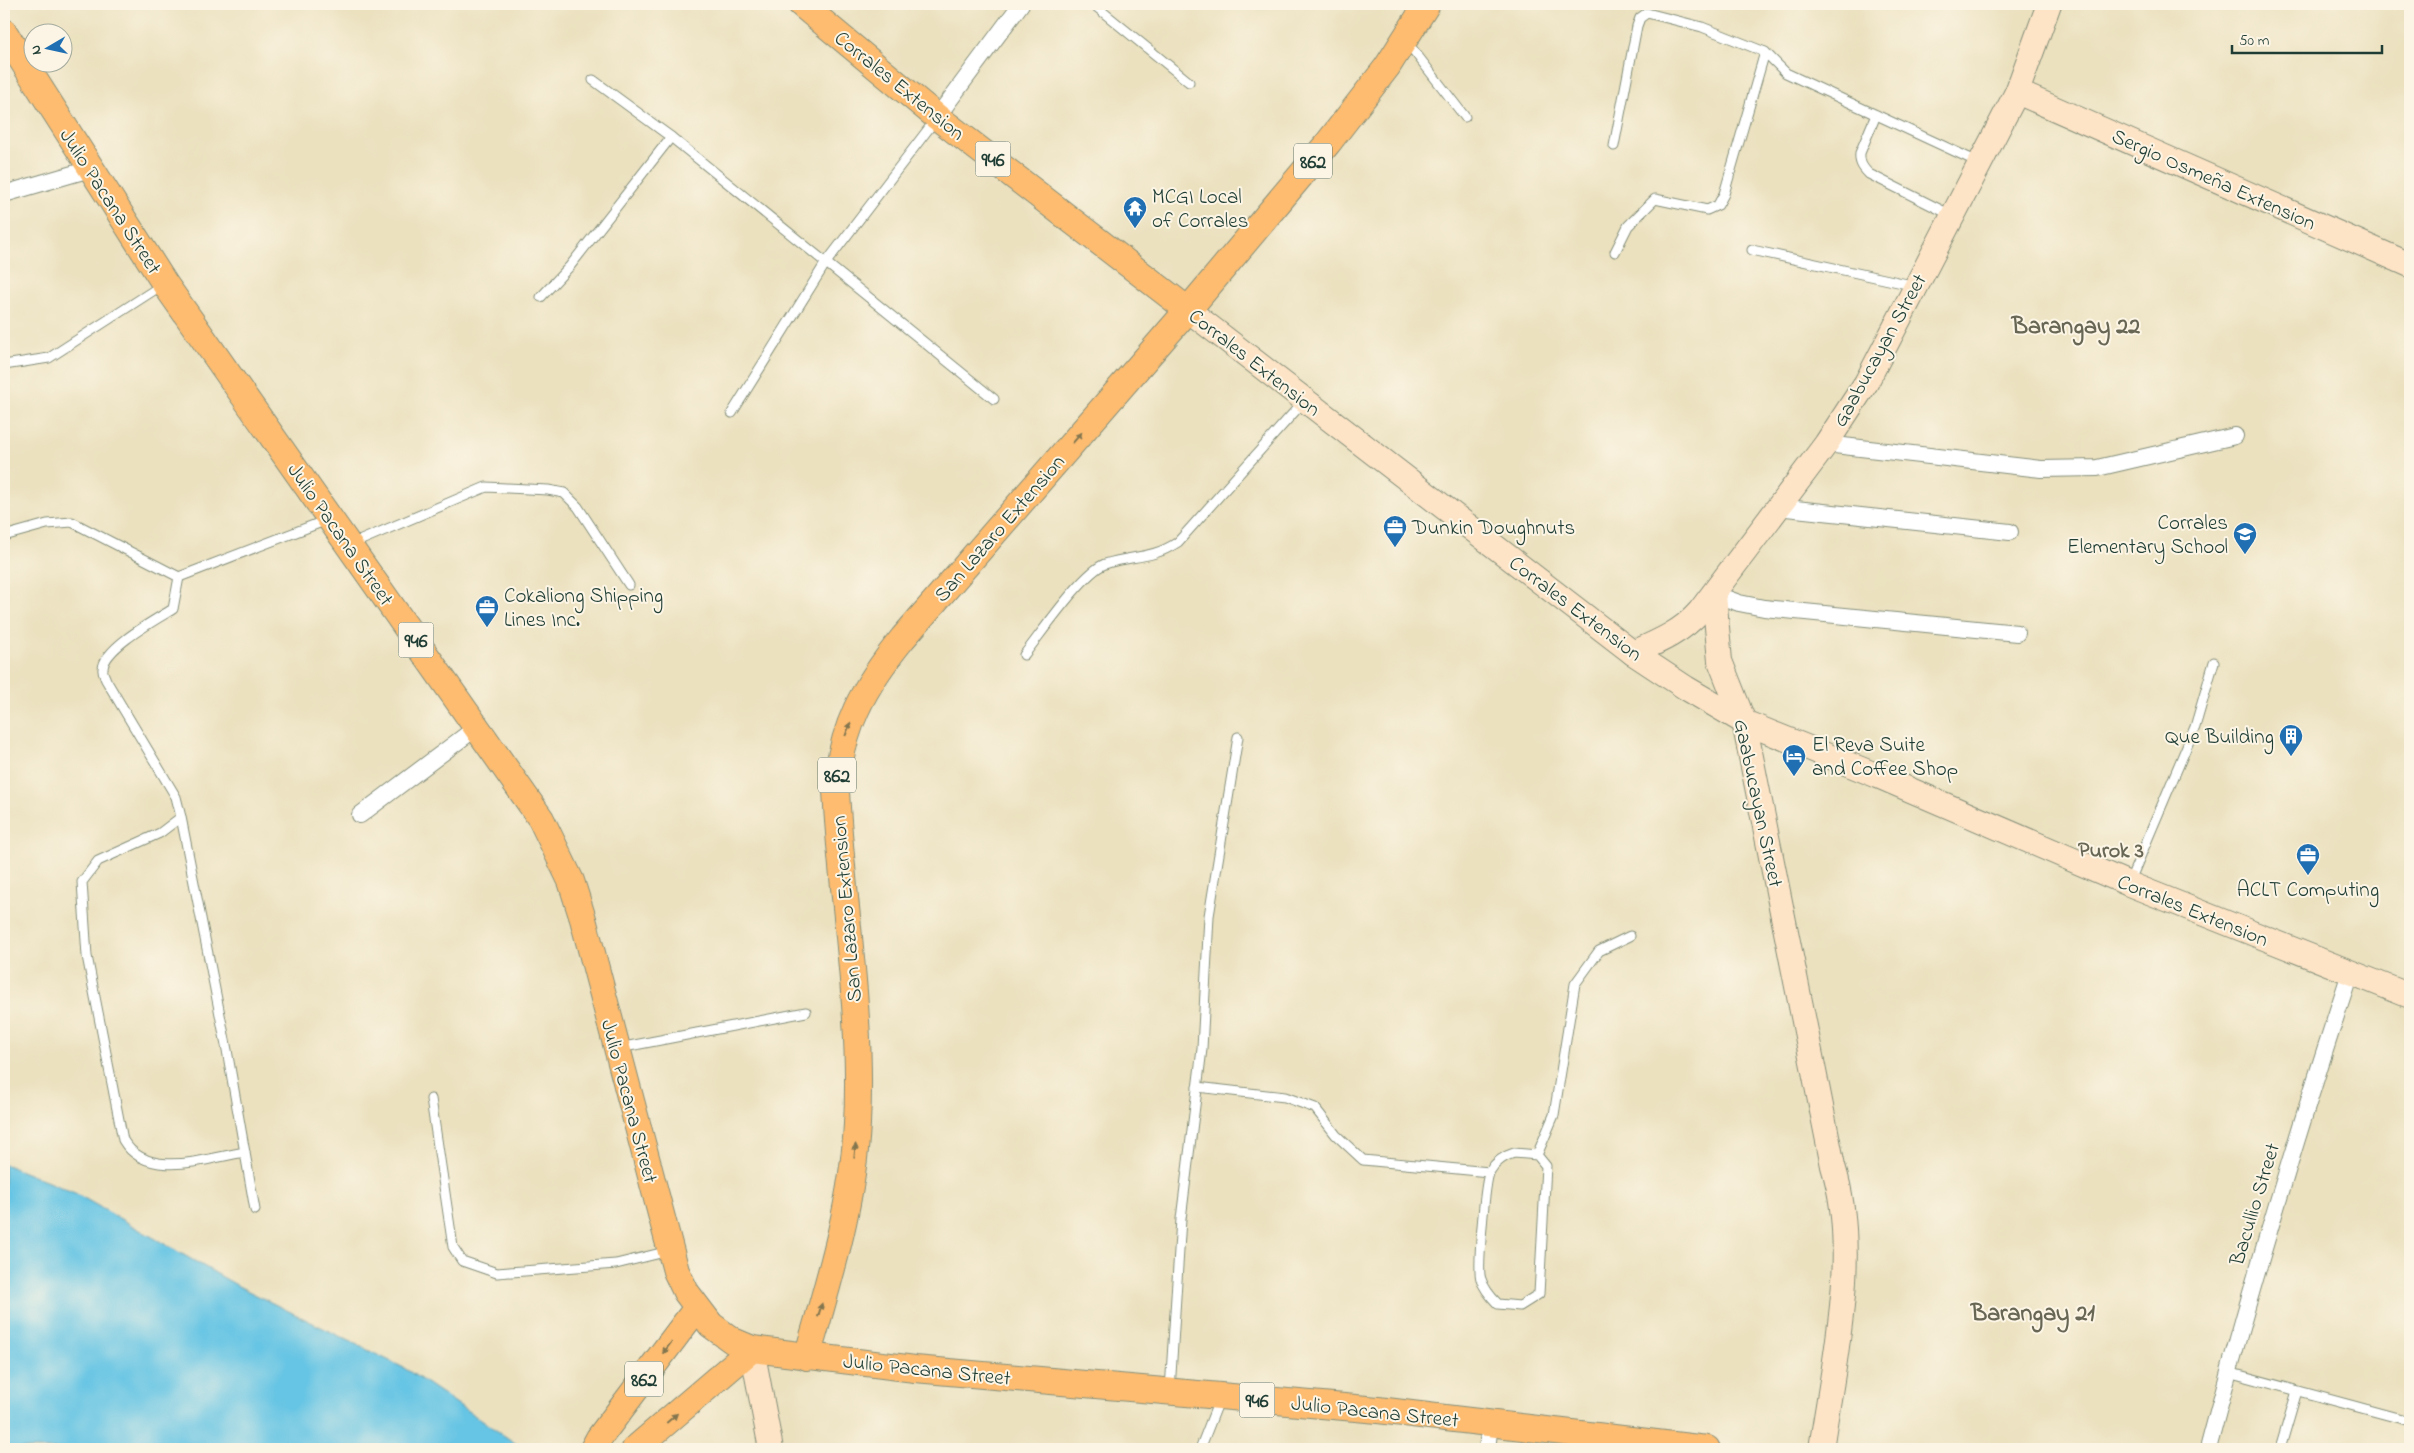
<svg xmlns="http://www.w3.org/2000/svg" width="2414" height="1453" viewBox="0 0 2414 1453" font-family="'Indie Flower',sans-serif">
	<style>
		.water { fill: #66c5e4; stroke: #42818c }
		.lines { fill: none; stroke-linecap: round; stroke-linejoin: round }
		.lane-casing { stroke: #858f7a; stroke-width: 11 }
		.street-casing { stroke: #858f7a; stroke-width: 18 }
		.secondary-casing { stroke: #858f7a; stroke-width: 26 }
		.primary-casing { stroke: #858f7a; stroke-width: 28 }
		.lane { stroke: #fff; stroke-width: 9 }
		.street { stroke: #fff; stroke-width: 16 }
		.secondary { stroke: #fee4c6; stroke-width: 24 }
		.primary { stroke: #fdbc70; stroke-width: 26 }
		.oneway { fill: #83764f }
		.labels { text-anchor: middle; stroke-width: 4; stroke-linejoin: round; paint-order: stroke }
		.shield { fill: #fcf5e5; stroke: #617469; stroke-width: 1 }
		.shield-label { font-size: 20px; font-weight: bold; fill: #1f3d34 }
		.street-label { font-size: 21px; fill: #1f3d34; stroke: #fcf5e5 }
		.poi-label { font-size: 21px; fill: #1f3d34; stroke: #fcf5e5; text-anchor: start }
		.neighbourhood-label { font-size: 22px; font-weight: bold; fill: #686755; stroke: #fcf5e5 }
		.quarter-label { font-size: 24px; font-weight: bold; fill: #686755; stroke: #fcf5e5 }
	</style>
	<rect width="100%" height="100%" fill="#fcf5e5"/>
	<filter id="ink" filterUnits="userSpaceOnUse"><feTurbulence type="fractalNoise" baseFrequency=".02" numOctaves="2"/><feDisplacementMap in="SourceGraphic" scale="10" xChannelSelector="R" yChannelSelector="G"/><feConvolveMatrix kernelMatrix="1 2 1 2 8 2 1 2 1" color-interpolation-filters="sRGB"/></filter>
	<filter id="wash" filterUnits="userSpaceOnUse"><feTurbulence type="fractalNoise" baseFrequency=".0096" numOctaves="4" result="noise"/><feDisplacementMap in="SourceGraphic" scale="20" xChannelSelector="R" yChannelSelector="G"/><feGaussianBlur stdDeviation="1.12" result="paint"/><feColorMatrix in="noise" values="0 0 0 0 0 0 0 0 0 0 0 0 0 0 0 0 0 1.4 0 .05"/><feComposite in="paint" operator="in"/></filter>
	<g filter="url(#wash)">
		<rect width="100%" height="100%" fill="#ebe1bf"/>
		<polygon class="water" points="4,1164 75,1193 240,1287 404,1368 524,1449 4,1449"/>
	</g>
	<g filter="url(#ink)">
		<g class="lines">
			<g class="lane-casing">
				<g id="lane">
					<polyline points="1093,4 1189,82"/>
					<polyline points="1407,42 1465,117"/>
					<polyline points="593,80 671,137 994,399"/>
					<path d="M1876 115 1860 153C1859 162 1862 167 1869 174L1953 216"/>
					<polyline points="1614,146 1637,26 1640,18 1647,13 1702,27 1765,52"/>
					<polyline points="1752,250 1916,286"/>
					<polyline points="1615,252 1628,226 1655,199 1707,210 1718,205 1724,194 1765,52 1786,73 1980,163"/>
					<polyline points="541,297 570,266 671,137"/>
					<polyline points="4,365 49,358 162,285"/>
					<polyline points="732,413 825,264 936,119"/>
					<polyline points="4,536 47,524 72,522 179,577 327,520"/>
					<polyline points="352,544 486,487 548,490 564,493 578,507 629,585"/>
					<path d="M179 577 173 609C157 619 103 648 103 669 102 672 105 677 106 680L176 797 181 817 160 833 98 861 82 882 87 956 123 1140C147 1181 207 1158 245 1152"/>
					<path d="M1024 655C1041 634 1083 572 1105 564 1132 555 1151 560 1178 542L1305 400"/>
					<polyline points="181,817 227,1050 255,1210"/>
					<polyline points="2129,883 2195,727 2214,662"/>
					<polyline points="619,1048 806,1012"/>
					<polyline points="1197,1087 1285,1097 1315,1108 1336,1135 1363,1160 1489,1172"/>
					<polyline points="431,1099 453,1247 462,1261 497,1273 616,1264 669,1251"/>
					<path d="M1514 1153 1537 1155 1546 1166 1539 1294 1520 1306 1498 1304C1491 1297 1484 1289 1481 1279 1477 1270 1485 1180 1490 1171 1496 1161 1504 1156 1514 1153Z"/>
					<polyline points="1537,1155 1554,1115 1575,984 1599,951 1630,936"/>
					<polyline points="2228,1372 2406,1420"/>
					<polyline points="1170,1390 1181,1219 1202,1049 1209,916 1238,737"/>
					<polyline points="1200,1449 1220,1398"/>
					<polyline points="2280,1449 2297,1391"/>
				</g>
			</g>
			<g class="street-casing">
				<g id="street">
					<polyline points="937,117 1021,4"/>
					<polyline points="4,194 90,169"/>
					<polyline points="1826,444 2041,469 2097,468 2235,436"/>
					<polyline points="1777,507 2010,532"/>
					<polyline points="1714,594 1739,603 1764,608 2017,633"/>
					<polyline points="360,815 477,727"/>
					<polyline points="1487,1449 1490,1424"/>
					<path d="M2208 1449C2250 1289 2298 1131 2350 973"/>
				</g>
			</g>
			<g class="secondary-casing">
				<g id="secondary">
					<polyline points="2017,92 2410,265"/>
					<polyline points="1188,310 1633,653 1686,688 1744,722 1878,776 2129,884 2410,996"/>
					<path d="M1714 594 1720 661 1744 722 1833 1166C1860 1252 1834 1361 1821 1449"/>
					<path d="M1633 653C1658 642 1682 632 1700 611L1826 444 1866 383 2017 92 2049 4"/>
					<polyline points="752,1349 771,1449"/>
				</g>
			</g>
			<g class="primary-casing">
				<g id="primary">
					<polyline points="801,4 937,117 1188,310"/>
					<polyline points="4,32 165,284 541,819 571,881 583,919 676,1271 686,1292 711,1325 733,1341 752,1349 915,1369 1378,1410 1707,1449"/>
					<path d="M807 1357C829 1281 853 1203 857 1124 863 1012 842 902 836 791 841 728 863 687 903 638L1188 310 1328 143 1387 67 1427 4"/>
					<polyline points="593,1449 599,1438 696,1309"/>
					<polyline points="635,1449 752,1349"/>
				</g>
			</g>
			<use href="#lane" class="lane"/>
			<use href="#street" class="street"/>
			<use href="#secondary" class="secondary"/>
			<use href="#primary" class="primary"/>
		</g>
		<defs><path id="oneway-solid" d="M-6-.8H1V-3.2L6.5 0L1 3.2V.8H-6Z" transform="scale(1.25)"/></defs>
		<g class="oneway">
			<use href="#oneway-solid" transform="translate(1077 438) rotate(-49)"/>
			<use href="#oneway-solid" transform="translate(848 729) rotate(-69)"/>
			<use href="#oneway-solid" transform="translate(855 1151) rotate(-85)"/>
			<use href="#oneway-solid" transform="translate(820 1310) rotate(-74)"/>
			<use href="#oneway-solid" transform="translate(667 1348) rotate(127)"/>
			<use href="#oneway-solid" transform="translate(672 1418) rotate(-41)"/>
		</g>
	</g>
	<defs>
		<g id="temple-pin" transform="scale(1.25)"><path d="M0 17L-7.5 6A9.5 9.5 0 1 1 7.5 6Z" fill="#1f6fb2" stroke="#fcf5e5"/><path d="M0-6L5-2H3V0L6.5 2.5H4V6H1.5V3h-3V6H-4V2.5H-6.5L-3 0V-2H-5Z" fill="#fff"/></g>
		<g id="office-pin" transform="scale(1.25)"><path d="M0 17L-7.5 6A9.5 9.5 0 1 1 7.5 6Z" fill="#1f6fb2" stroke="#fcf5e5"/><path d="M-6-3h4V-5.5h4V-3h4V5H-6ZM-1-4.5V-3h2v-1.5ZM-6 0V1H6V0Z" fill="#fff"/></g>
		<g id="school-pin" transform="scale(1.25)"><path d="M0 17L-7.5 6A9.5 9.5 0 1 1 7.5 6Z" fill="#1f6fb2" stroke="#fcf5e5"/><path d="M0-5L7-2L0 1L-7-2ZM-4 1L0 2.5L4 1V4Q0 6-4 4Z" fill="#fff"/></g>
		<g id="building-pin" transform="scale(1.25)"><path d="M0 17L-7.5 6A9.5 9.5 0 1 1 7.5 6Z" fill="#1f6fb2" stroke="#fcf5e5"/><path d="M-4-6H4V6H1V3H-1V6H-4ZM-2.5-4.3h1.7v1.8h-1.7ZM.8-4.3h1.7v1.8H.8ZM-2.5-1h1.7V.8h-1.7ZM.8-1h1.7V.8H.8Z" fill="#fff"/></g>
		<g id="hotel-pin" transform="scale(1.25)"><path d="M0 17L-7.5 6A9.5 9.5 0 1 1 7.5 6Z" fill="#1f6fb2" stroke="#fcf5e5"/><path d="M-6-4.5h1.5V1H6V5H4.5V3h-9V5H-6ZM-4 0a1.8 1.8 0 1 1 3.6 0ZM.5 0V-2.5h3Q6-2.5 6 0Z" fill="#fff"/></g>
	</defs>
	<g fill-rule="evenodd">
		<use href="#temple-pin" x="1135" y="208"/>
		<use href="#office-pin" x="1395" y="527"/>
		<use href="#school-pin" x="2245" y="534"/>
		<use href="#office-pin" x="487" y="607"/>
		<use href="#building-pin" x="2291" y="736"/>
		<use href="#hotel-pin" x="1794" y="756"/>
		<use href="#office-pin" x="2308" y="855"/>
	</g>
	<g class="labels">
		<g class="shield">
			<rect x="975.5" y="141.5" width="35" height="35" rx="4"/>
			<rect x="1294" y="143.5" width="38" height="35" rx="4"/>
			<rect x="398.5" y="622.5" width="35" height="35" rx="4"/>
			<rect x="818" y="757.5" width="38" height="35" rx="4"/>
			<rect x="625" y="1361.5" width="38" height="35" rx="4"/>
			<rect x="1239.5" y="1382.5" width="35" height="35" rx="4"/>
		</g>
		<g class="shield-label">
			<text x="993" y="166">946</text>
			<text x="1313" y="168">862</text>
			<text x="416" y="647">946</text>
			<text x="837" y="782">862</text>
			<text x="644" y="1386">862</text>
			<text x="1257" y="1407">946</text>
		</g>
		<g class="street-label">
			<text transform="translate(900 85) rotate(39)" y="7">Corrales Extension</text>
			<text transform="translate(2214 179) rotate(24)" y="7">Sergio Osmeña Extension</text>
			<text transform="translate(111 201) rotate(57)" y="7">Julio Pacana Street</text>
			<text transform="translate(1879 350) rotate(-61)" y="7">Gaabucayan Street</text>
			<text transform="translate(1255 362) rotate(38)" y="7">Corrales Extension</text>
			<text transform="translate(999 528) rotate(-49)" y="7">San Lazaro Extension</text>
			<text transform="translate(341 534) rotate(55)" y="7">Julio Pacana Street</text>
			<text transform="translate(1576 608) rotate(37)" y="7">Corrales Extension</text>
			<text transform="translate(1759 803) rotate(78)" y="7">Gaabucayan Street</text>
			<text transform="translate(846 909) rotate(-95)" y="7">San Lazaro Extension</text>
			<text transform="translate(2193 910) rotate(22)" y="7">Corrales Extension</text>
			<text transform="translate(630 1101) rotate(75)" y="7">Julio Pacana Street</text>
			<text transform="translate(2254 1204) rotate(-73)" y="7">Bacullio Street</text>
			<text transform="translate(927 1369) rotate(6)" y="7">Julio Pacana Street</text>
			<text transform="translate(1375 1411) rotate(6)" y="7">Julio Pacana Street</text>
		</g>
		<g class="poi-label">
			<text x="1152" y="203">MCGI Local<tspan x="1152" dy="24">of Corrales</tspan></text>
			<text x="2228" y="529" text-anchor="end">Corrales<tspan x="2228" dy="24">Elementary School</tspan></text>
			<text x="1412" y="534">Dunkin Doughnuts</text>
			<text x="504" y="602">Cokaliong Shipping<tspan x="504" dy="24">Lines Inc.</tspan></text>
			<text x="2274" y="743" text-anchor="end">Que Building</text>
			<text x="1812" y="751">El Reva Suite<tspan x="1812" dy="24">and Coffee Shop</tspan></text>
			<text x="2308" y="896" text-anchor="middle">ACLT Computing</text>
		</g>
		<g class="neighbourhood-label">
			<text x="2111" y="857">Purok 3</text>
		</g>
		<g class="quarter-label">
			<text x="2076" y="333">Barangay 22</text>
			<text x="2033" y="1320">Barangay 21</text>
		</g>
	</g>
	<rect width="2414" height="1453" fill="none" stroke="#fcf5e5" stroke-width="20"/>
	<g transform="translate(48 48) rotate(261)"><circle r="24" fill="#fcf5e5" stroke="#a4ab9e"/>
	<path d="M0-4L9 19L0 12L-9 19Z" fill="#1f6fb2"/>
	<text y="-8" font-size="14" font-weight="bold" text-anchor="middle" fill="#1f3d34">N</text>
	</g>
	<path d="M2232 45v8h150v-8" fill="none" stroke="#1f3d34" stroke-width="2.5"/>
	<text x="2239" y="45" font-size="15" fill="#1f3d34" stroke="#fcf5e5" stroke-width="4" paint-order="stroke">50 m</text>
</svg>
